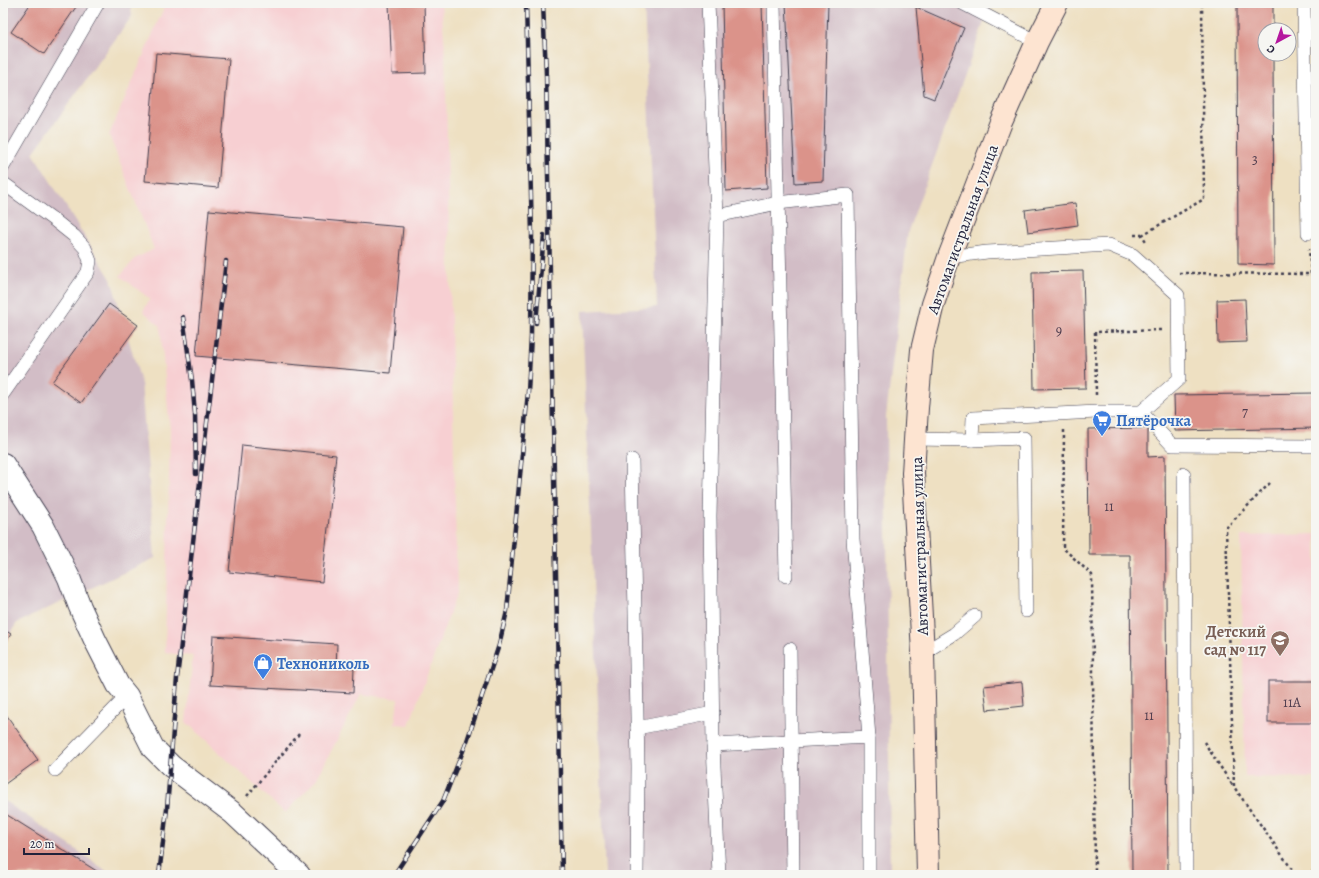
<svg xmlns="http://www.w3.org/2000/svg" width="1319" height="878" viewBox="0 0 1319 878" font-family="Alegreya,serif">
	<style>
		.built { fill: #f7cfd2 }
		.industrial { fill: #d2bdc6 }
		.building { fill: #db938a }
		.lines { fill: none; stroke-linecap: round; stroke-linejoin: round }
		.service-casing { stroke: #413e4f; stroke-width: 14 }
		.minor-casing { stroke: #413e4f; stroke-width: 24 }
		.secondary-casing { stroke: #413e4f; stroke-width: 24 }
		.path { stroke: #413e4f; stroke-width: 2.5; stroke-dasharray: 3 3; stroke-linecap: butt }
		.service { stroke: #fff; stroke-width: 13 }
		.minor { stroke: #fff; stroke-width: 22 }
		.secondary { stroke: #fde4d1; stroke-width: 22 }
		.rail-casing { stroke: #22223b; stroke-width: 4.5 }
		.rail { stroke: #f6f6f2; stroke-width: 3; stroke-dasharray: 9; stroke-linecap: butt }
		.labels { text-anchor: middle; stroke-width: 3.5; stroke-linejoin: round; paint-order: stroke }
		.number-label { font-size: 14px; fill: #503e4f }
		.street-label { font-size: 16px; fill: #22223b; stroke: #f6f6f2 }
		.shop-label { font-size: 16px; font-weight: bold; fill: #366cbe; stroke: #f6f6f2; text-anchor: start }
		.education-label { font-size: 16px; font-weight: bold; fill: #785e54; stroke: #f6f6f2; text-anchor: end }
	</style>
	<rect width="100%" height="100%" fill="#f6f6f2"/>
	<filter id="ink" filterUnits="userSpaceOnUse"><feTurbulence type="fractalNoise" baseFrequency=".025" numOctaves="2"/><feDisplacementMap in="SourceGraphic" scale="8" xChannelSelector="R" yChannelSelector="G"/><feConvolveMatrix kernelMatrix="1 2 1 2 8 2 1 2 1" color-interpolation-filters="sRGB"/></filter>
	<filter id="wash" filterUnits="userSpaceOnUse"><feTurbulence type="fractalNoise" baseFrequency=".012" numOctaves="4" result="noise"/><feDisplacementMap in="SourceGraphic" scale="16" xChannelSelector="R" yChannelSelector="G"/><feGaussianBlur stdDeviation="0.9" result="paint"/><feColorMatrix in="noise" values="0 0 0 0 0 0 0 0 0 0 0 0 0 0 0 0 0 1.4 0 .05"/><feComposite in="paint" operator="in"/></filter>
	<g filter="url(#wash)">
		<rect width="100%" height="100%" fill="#eee0c2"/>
		<g class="built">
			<polygon points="166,3 441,3 445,48 457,593 409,725 395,724 398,699 361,694 316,780 285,813 186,722 193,656 165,653 170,430 160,326 143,311 150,299 120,276 136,258 154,249 109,135"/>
			<polygon points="1316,534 1316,778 1245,777 1241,536"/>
		</g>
		<g class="industrial">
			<polygon points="3,3 130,3 132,16 33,153 111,279 141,382 155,558 17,623 3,644"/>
			<polygon points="644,3 991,3 908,231 886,417 890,875 605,875 582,311 657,307"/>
			<polygon points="3,800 71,846 112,875 3,875"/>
		</g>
		<g id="blocks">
			<g class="building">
				<polygon points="31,3 78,4 44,54 11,32"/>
				<polygon points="389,3 424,3 426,73 392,74"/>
				<polygon points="722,3 762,3 767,188 726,191"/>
				<polygon points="786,3 828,3 823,181 795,183"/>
				<polygon points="1237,3 1273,3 1273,30 1265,30 1265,54 1273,54 1274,265 1238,264"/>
				<polygon points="916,7 964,28 934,99 924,95"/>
				<polygon points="156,53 229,59 218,188 145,181"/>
				<polygon points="1075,203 1078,225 1028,232 1025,210"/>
				<polygon points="209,210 403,227 390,373 196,356"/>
				<polygon points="1083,271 1086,388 1034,389 1032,272"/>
				<polygon points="1245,299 1247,342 1218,343 1217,300"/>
				<polygon points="109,304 138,325 81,403 52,382"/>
				<polygon points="1316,393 1316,428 1175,431 1174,395"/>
				<polygon points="1148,428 1148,457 1165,456 1168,875 1132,875 1130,555 1089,555 1088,429"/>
				<polygon points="242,445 336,455 322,582 229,572"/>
				<polygon points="3,629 11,634 3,647"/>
				<polygon points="213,636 337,644 336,667 354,668 353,693 210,685"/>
				<rect x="1268" y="681" width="48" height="42"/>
				<polygon points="1022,682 1024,706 987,710 984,686"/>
				<polygon points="3,710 38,760 5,784 3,780"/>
				<polygon points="4,813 103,875 3,875 3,815"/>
			</g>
		</g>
	</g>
	<g filter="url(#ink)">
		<use href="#blocks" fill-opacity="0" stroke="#413e4f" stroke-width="1"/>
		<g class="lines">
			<g class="service-casing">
				<g id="service">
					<polyline points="708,3 717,216 710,516 713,745 719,875"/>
					<polyline points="774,3 786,576"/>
					<polyline points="962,3 1037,42"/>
					<polyline points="1304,3 1308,233"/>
					<polyline points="3,167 98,3"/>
					<polyline points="3,183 54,220 74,236 85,248 90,261 88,272 3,394"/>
					<polyline points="717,216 778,203 848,195 853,539 869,737"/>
					<polyline points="1141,412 1172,445 1316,446"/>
					<polyline points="915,439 972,440 973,418 1097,412 1141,412 1179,379 1178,295 1133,255 1109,245 987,252 949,257"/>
					<polyline points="972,440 1024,438 1026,611"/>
					<polyline points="632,460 638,767 637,875"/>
					<polyline points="1184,474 1186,875"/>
					<polyline points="790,649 793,875"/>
					<polyline points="923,653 954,634 975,616"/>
					<polyline points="637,728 713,713"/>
					<polyline points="713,745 869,737 869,875"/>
					<polyline points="55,770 127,696"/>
				</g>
			</g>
			<g class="minor-casing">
				<polyline id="minor" points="3,464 43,526 69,578 80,607 95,640 118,685 127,696 153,748 171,766 233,813 299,875"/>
			</g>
			<g class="secondary-casing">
				<polyline id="secondary" points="928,875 923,653 913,473 917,408 922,350 933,304 949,257 1001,122 1037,42 1057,3"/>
			</g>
			<g class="path">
				<polyline points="1134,235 1142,235 1147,243"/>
				<polyline points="1142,235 1204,199 1202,3"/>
				<polyline points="1179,273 1311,274 1309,249"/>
				<polyline points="1311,274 1316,278"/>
				<polyline points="1096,395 1095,332 1162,330"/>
				<polyline points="1064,430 1063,548 1092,575 1095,875"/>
				<polyline points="1270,483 1226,528 1234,787 1296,875"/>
				<polyline points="1204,742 1233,786"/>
				<polyline points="247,796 299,734"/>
				<polyline points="1307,875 1316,869"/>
			</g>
			<use href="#service" class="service"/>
			<use href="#minor" class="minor"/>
			<use href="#secondary" class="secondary"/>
			<g class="rail-casing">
				<g id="rail">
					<polyline points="543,3 546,74 562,875"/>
					<polyline points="183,317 192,380 195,414 196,474"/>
					<polyline points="536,323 544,235"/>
					<polyline points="159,875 167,809 177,678 226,261"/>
					<polyline points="394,875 443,801 467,741 499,645 507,611 528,392 531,335 532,234 526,3"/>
				</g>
			</g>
			<use href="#rail" class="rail"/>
		</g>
	</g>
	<defs>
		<g id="supermarket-pin" transform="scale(1)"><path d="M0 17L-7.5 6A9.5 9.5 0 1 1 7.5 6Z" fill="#3f7fe0" stroke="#f6f6f2"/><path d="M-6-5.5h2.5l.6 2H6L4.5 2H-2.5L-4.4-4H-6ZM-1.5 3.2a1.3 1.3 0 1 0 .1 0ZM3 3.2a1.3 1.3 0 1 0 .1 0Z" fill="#fff"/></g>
		<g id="school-pin" transform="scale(1)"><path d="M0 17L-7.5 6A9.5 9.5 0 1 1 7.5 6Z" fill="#8d6e63" stroke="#f6f6f2"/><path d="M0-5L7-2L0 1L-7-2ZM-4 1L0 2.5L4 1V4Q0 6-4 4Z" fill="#fff"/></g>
		<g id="shop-pin" transform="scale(1)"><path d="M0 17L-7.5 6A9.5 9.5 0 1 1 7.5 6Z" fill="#3f7fe0" stroke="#f6f6f2"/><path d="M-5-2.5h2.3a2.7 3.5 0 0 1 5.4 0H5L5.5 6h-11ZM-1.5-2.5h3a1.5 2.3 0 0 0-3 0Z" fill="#fff"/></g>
	</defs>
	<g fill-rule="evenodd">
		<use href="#supermarket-pin" x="1102" y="420"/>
		<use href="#school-pin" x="1280" y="640"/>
		<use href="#shop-pin" x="263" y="663"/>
	</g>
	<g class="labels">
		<g class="number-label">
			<text x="1255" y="164">3</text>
			<text x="1059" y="335">9</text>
			<text x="1245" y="417">7</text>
			<text x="1109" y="511">11</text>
			<text x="1292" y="707">11А</text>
			<text x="1149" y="720">11</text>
		</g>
		<g class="street-label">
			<text transform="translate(962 229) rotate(-70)" y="6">Автомагистральная улица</text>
			<text transform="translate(919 546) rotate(-92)" y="6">Автомагистральная улица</text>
		</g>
		<g class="shop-label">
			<text x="1116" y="426">Пятёрочка</text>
			<text x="277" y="669">Технониколь</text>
		</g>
		<g class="education-label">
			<text x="1266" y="637">Детский<tspan x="1266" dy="18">сад № 117</tspan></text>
		</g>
	</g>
	<rect width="1319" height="878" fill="none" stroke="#f6f6f2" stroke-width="16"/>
	<g transform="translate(1277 42) rotate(220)"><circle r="19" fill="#f6f6f2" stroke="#a1a1a9"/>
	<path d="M0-3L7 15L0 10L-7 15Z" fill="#b5179e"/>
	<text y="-6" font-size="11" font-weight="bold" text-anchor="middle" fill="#22223b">С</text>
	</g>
	<path d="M24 848v6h65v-6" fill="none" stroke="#22223b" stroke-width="2"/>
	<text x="30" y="848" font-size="12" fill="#22223b" stroke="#f6f6f2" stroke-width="3" paint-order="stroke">20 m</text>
</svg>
